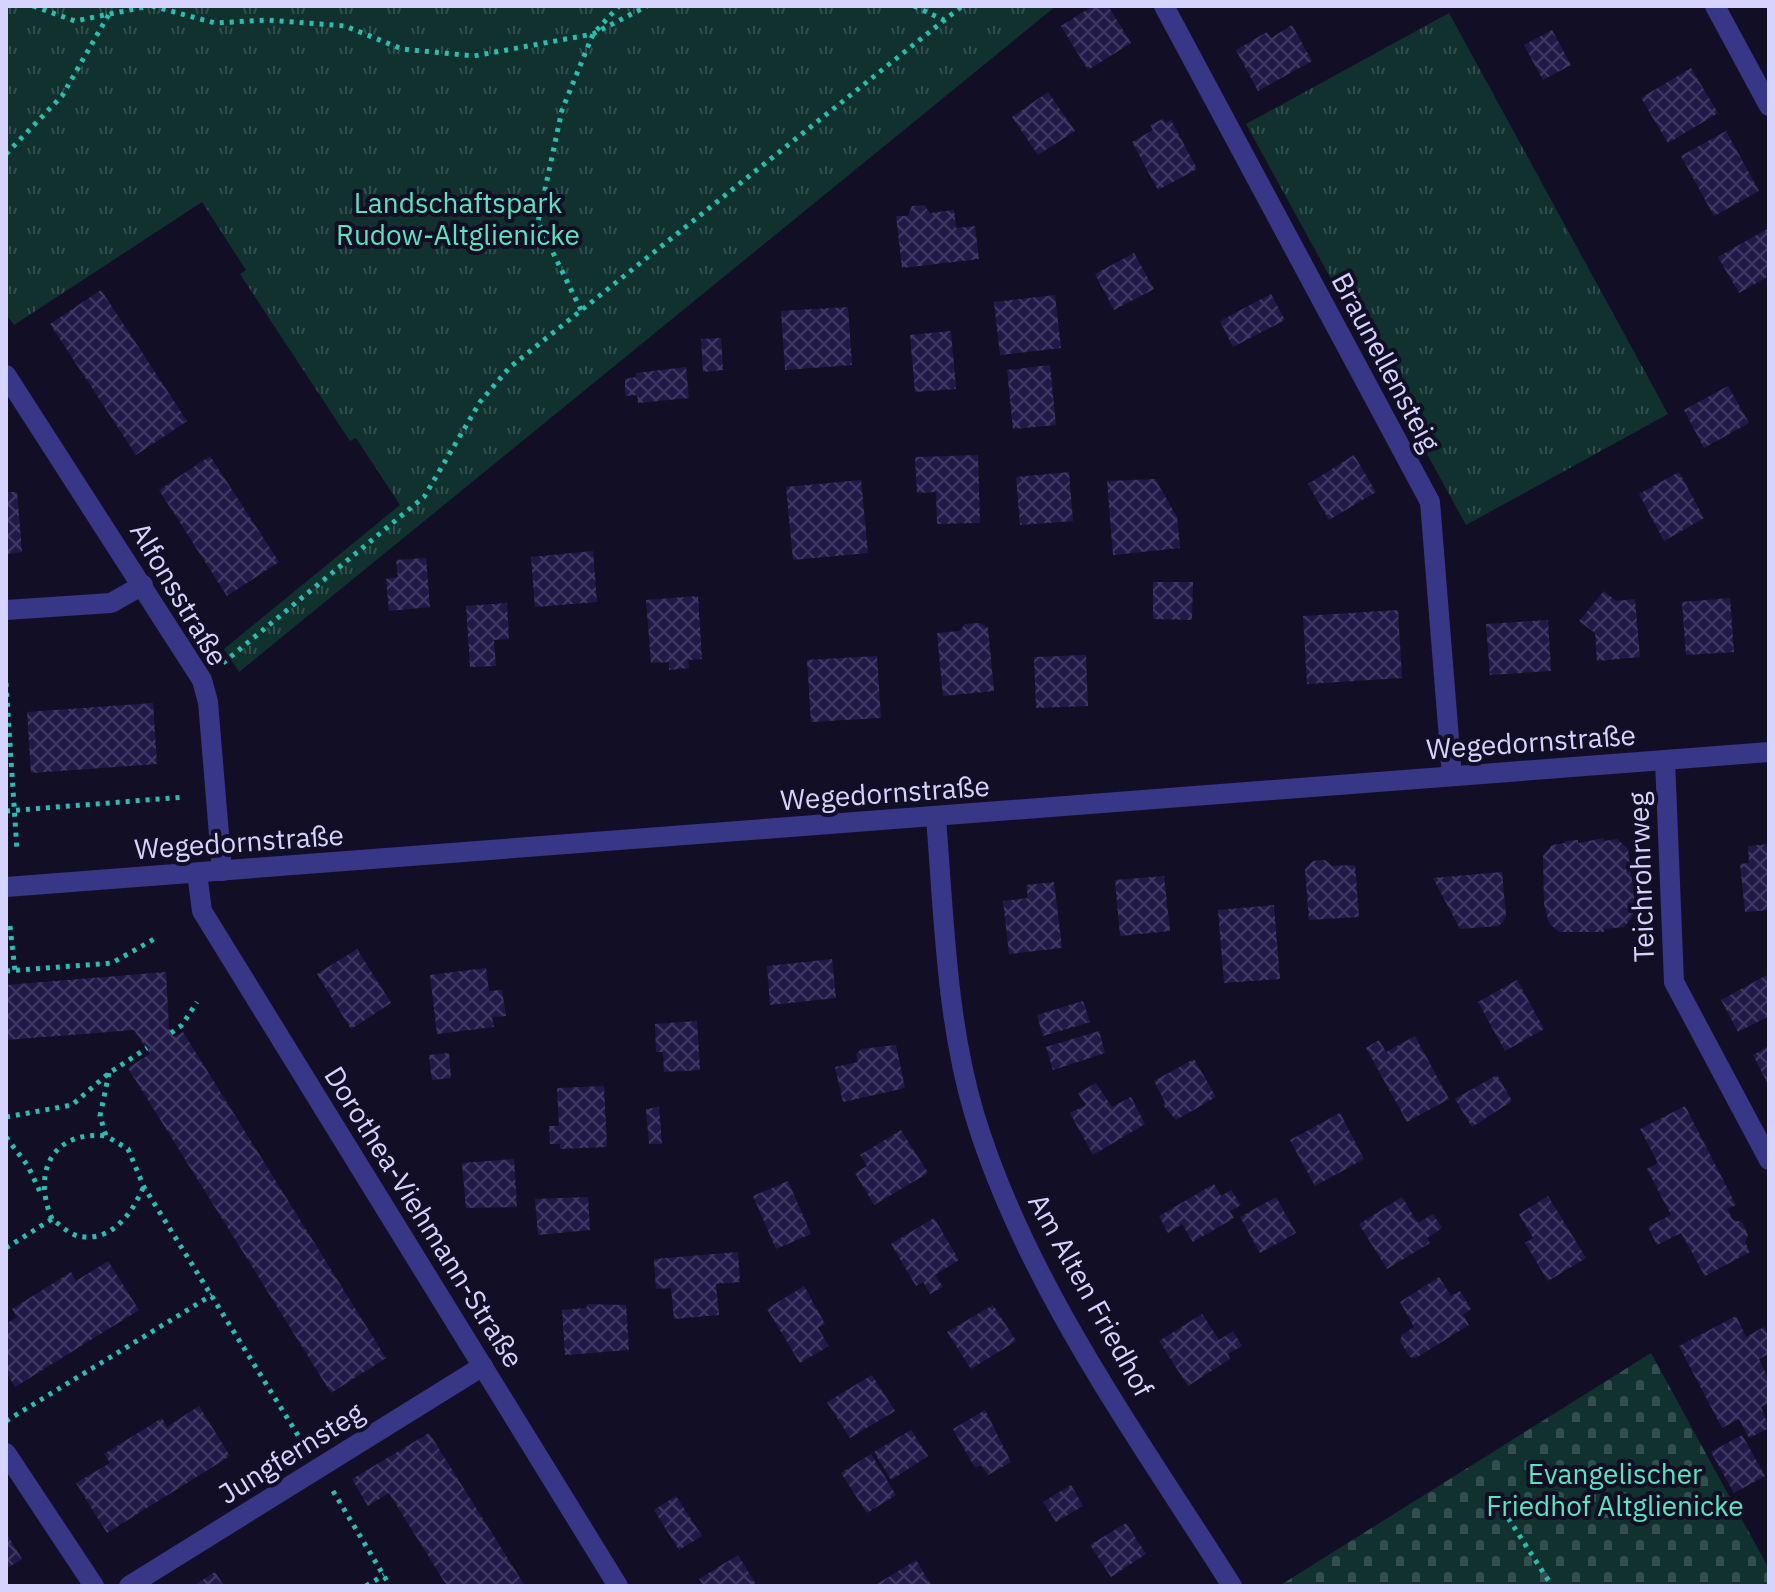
<svg xmlns="http://www.w3.org/2000/svg" width="1775" height="1592" viewBox="0 0 1775 1592" font-family="'IBM Plex Sans',sans-serif">
	<style>
		.grass { fill: url(#grass-tufts) }
		.cemetery { fill: url(#cemetery-stones) }
		.building { fill: url(#building-cross-hatch) }
		.lines { fill: none; stroke-linecap: round; stroke-linejoin: round }
		.path { stroke: #2abdb0; stroke-width: 5; stroke-dasharray: 4 6; stroke-linecap: butt }
		.minor { stroke: #383787; stroke-width: 20 }
		.labels { text-anchor: middle; stroke-width: 8; stroke-linejoin: round; paint-order: stroke }
		.park-label { font-size: 28px; fill: #5ae5be; stroke: #120e26 }
		.street-label { font-size: 28px; fill: #d7d3ff; stroke: #120e26 }
	</style>
	<defs>
		<pattern id="grass-tufts" width="24" height="20" patternUnits="userSpaceOnUse" patternTransform="scale(2)"><rect width="24" height="20" fill="#11312f"/><path d="M3 7l-1-3M5 7V3M7 7l1-3M15 17l-1-3M17 17v-4M19 17l1-3" fill="none" stroke="#334e4e"/></pattern>
		<pattern id="cemetery-stones" width="16" height="16" patternUnits="userSpaceOnUse" patternTransform="scale(2)"><rect width="16" height="16" fill="#11312f"/><path d="M2 7V4a2 2 0 0 1 4 0v3zM10 15v-3a2 2 0 0 1 4 0v3z" fill="#334e4e"/></pattern>
		<pattern id="building-cross-hatch" width="8" height="8" patternUnits="userSpaceOnUse" patternTransform="scale(2)"><rect width="8" height="8" fill="#211948"/><path d="M0 0l8 8M0 8l8-8" fill="none" stroke="#403a63"/></pattern>
	</defs>
	<rect width="100%" height="100%" fill="#120e26"/>
	<g class="grass">
		<polygon points="6,6 1056,6 239,672 224,649 400,505 356,438 350,441 240,274 246,270 202,202 14,325 6,314"/>
		<polygon points="1449,13 1668,414 1466,525 1246,124"/>
	</g>
	<polygon class="cemetery" points="1651,1353 1769,1569 1769,1586 1279,1586"/>
	<g class="building">
		<polygon points="1093,6 1108,6 1131,43 1088,70 1061,26"/>
		<polygon points="1292,25 1312,61 1258,91 1236,50 1267,32 1271,38"/>
		<polygon points="1552,30 1571,65 1543,80 1524,45"/>
		<polygon points="1691,68 1718,113 1668,143 1641,98"/>
		<polygon points="1048,92 1075,131 1038,155 1012,117"/>
		<polygon points="1163,119 1166,123 1171,120 1197,169 1158,190 1132,142 1153,130 1150,125"/>
		<polygon points="1726,131 1759,191 1714,216 1681,156"/>
		<polygon points="924,205 930,213 954,210 956,228 975,226 979,259 902,268 896,216 908,216 912,206"/>
		<polygon points="1769,228 1769,276 1739,293 1718,257"/>
		<polygon points="1134,253 1154,289 1114,310 1095,274"/>
		<polygon points="101,290 187,421 136,455 50,324"/>
		<polygon points="1271,294 1285,320 1233,347 1220,321"/>
		<polygon points="1055,295 1061,348 1000,355 994,302"/>
		<polygon points="848,307 852,365 785,370 781,311"/>
		<polygon points="951,331 956,389 915,392 910,335"/>
		<polygon points="721,338 723,370 703,372 701,339"/>
		<polygon points="1050,365 1056,425 1013,429 1007,370"/>
		<polygon points="686,367 689,398 638,403 637,395 625,396 625,379 636,377 636,373"/>
		<polygon points="1728,386 1749,423 1704,448 1684,410"/>
		<polygon points="978,455 980,523 937,524 936,492 917,493 915,457"/>
		<polygon points="1354,455 1376,492 1329,520 1308,484"/>
		<polygon points="210,456 279,562 227,596 159,490"/>
		<polygon points="1069,472 1073,521 1020,525 1016,477"/>
		<polygon points="1679,472 1704,518 1664,541 1639,494"/>
		<polygon points="1155,479 1177,517 1180,548 1113,555 1107,481"/>
		<polygon points="861,480 868,553 793,560 786,487"/>
		<polygon points="6,492 17,492 22,552 6,554"/>
		<polygon points="593,551 597,602 535,607 531,557"/>
		<polygon points="426,558 430,607 389,611 386,579 398,577 396,560"/>
		<polygon points="1153,582 1193,582 1192,620 1153,619"/>
		<polygon points="1604,591 1616,601 1635,599 1640,657 1597,661 1595,633 1579,621"/>
		<polygon points="698,596 702,659 688,660 689,668 669,670 669,662 651,663 646,600"/>
		<polygon points="1730,598 1734,652 1686,655 1682,602"/>
		<polygon points="507,603 509,639 494,640 496,666 470,667 466,606"/>
		<polygon points="1398,610 1402,678 1307,684 1303,616"/>
		<polygon points="1548,620 1551,671 1490,675 1486,624"/>
		<polygon points="980,623 988,628 994,691 943,696 937,633 960,631 965,624"/>
		<polygon points="1086,655 1088,706 1036,708 1034,657"/>
		<polygon points="877,656 881,718 811,722 807,660"/>
		<polygon points="153,703 157,764 31,773 27,712"/>
		<polygon points="1604,838 1604,841 1617,839 1628,849 1634,896 1633,916 1624,927 1604,929 1604,932 1559,932 1549,923 1544,904 1543,856 1552,845 1565,843 1565,841 1578,840 1578,843"/>
		<polygon points="1769,844 1769,910 1745,912 1740,864 1749,863 1748,846"/>
		<polygon points="1325,860 1332,866 1355,865 1359,917 1309,920 1305,869 1313,861"/>
		<polygon points="1502,872 1506,916 1503,922 1498,926 1460,929 1433,878"/>
		<polygon points="1164,876 1170,931 1120,936 1115,880"/>
		<polygon points="1054,882 1062,948 1009,954 1003,901 1028,898 1026,885"/>
		<polygon points="1274,905 1280,979 1224,983 1218,910"/>
		<polygon points="357,949 391,1003 351,1029 317,974"/>
		<polygon points="832,959 836,998 770,1005 767,966"/>
		<polygon points="486,968 489,991 502,990 506,1016 492,1017 494,1027 437,1034 430,975"/>
		<polygon points="166,972 169,1028 174,1037 183,1032 386,1358 331,1393 128,1068 150,1054 134,1030 6,1040 6,985"/>
		<polygon points="1769,974 1769,1016 1738,1032 1721,1000"/>
		<polygon points="1517,980 1544,1029 1505,1051 1478,1002"/>
		<polygon points="1083,1001 1090,1022 1043,1036 1037,1015"/>
		<polygon points="697,1021 700,1070 664,1072 663,1052 656,1052 655,1024"/>
		<polygon points="1099,1031 1105,1053 1053,1070 1046,1047"/>
		<polygon points="1415,1036 1449,1099 1407,1122 1366,1048 1379,1040 1386,1052"/>
		<polygon points="896,1045 905,1088 843,1102 835,1067 858,1062 856,1054 861,1049"/>
		<polygon points="1769,1046 1769,1086 1753,1055"/>
		<polygon points="449,1053 451,1078 432,1080 429,1055"/>
		<polygon points="1194,1059 1216,1097 1176,1120 1163,1105 1165,1102 1154,1081"/>
		<polygon points="1497,1075 1512,1101 1472,1127 1455,1099"/>
		<polygon points="1096,1083 1112,1107 1131,1097 1145,1124 1093,1155 1070,1113 1086,1105 1078,1093"/>
		<polygon points="604,1086 607,1147 560,1149 560,1144 550,1144 549,1126 559,1126 557,1088"/>
		<polygon points="1685,1106 1736,1205 1727,1209 1733,1220 1742,1222 1748,1235 1745,1242 1750,1252 1705,1276 1681,1233 1657,1245 1648,1227 1671,1215 1647,1169 1658,1163 1640,1129"/>
		<polygon points="659,1107 662,1144 649,1144 646,1109"/>
		<polygon points="1340,1113 1364,1159 1315,1186 1290,1140"/>
		<polygon points="901,1130 928,1173 874,1205 855,1173 867,1166 860,1155"/>
		<polygon points="514,1159 517,1207 466,1208 462,1163"/>
		<polygon points="788,1181 811,1234 776,1249 753,1196"/>
		<polygon points="1214,1184 1221,1196 1231,1190 1241,1205 1230,1211 1234,1218 1193,1242 1182,1224 1168,1233 1159,1216"/>
		<polygon points="1548,1196 1586,1258 1548,1281 1525,1243 1533,1238 1519,1214"/>
		<polygon points="588,1197 590,1230 538,1235 535,1199"/>
		<polygon points="1276,1197 1296,1233 1260,1253 1240,1217"/>
		<polygon points="1402,1197 1418,1223 1433,1214 1442,1228 1427,1238 1430,1243 1387,1269 1359,1224"/>
		<polygon points="934,1218 959,1260 935,1275 943,1287 930,1294 923,1282 916,1286 891,1244"/>
		<polygon points="738,1252 740,1282 716,1284 719,1315 674,1319 671,1288 656,1289 654,1259"/>
		<polygon points="108,1261 139,1310 15,1387 6,1372 6,1324 17,1317 12,1309 71,1272 76,1281"/>
		<polygon points="1439,1277 1451,1296 1460,1291 1471,1309 1463,1315 1469,1325 1416,1358 1410,1357 1400,1342 1402,1335 1414,1327 1400,1302"/>
		<polygon points="804,1286 825,1324 818,1328 829,1346 800,1363 767,1309"/>
		<polygon points="588,1304 626,1305 629,1350 565,1355 562,1310 586,1308"/>
		<polygon points="993,1305 1016,1341 971,1369 947,1332"/>
		<polygon points="1202,1314 1219,1340 1233,1331 1242,1346 1228,1354 1230,1359 1188,1386 1159,1341"/>
		<polygon points="1736,1316 1746,1337 1764,1327 1769,1337 1769,1354 1759,1359 1769,1380 1769,1403 1761,1407 1769,1428 1749,1438 1739,1419 1722,1428 1679,1346"/>
		<polygon points="872,1375 895,1411 850,1438 827,1402"/>
		<polygon points="199,1406 230,1456 107,1533 76,1483 110,1463 104,1454 162,1418 167,1427"/>
		<polygon points="985,1410 1011,1462 988,1475 981,1465 975,1468 953,1429"/>
		<polygon points="911,1430 928,1456 891,1480 874,1452"/>
		<polygon points="429,1433 525,1586 447,1586 389,1493 368,1506 352,1479"/>
		<polygon points="1742,1435 1765,1476 1734,1493 1711,1452"/>
		<polygon points="871,1454 896,1495 867,1513 841,1473"/>
		<polygon points="1071,1485 1083,1506 1056,1522 1043,1502"/>
		<polygon points="676,1496 702,1536 679,1550 654,1510"/>
		<polygon points="1126,1523 1146,1554 1111,1577 1090,1545"/>
		<polygon points="6,1533 22,1559 6,1569"/>
		<polygon points="738,1555 757,1586 704,1586 699,1579"/>
		<polygon points="916,1560 932,1586 874,1586"/>
		<polygon points="215,1572 224,1586 193,1586"/>
	</g>
	<g class="lines">
		<g class="path">
			<polyline points="33,6 75,21 149,6"/>
			<polyline points="152,6 215,23 267,20 345,26 402,49 474,56 593,34 647,6"/>
			<polyline points="914,6 944,20"/>
			<polyline points="6,154 62,96 109,14"/>
			<polyline points="581,310 538,222 562,110 593,34 619,6"/>
			<polyline points="223,663 424,497 480,402 509,368 962,6"/>
			<polyline points="6,683 17,851"/>
			<polyline points="6,811 185,797"/>
			<polyline points="10,926 15,971"/>
			<polyline points="6,971 112,963 156,938"/>
			<polyline points="171,1033 182,1025 197,1002"/>
			<polyline points="109,1073 100,1116 106,1136 128,1149 144,1187 304,1445"/>
			<polyline points="6,1117 72,1105 109,1073 147,1048"/>
			<polyline points="6,1137 28,1166 42,1196"/>
			<path d="M52 1219C32 1173 52 1130 106 1136"/>
			<path d="M6 1248 52 1219C59 1224 69 1234 78 1236 112 1243 132 1213 143 1188"/>
			<polyline points="6,1421 212,1295"/>
			<polyline points="333,1491 390,1586"/>
			<polyline points="1492,1493 1552,1586"/>
			<polyline points="366,1586 384,1575"/>
		</g>
		<g class="minor">
			<polyline points="1164,6 1430,502 1452,776"/>
			<polyline points="1715,6 1769,106"/>
			<polyline points="6,375 202,680 208,702 222,871"/>
			<polyline points="6,610 111,603 143,585"/>
			<polyline points="1665,760 1674,982 1769,1160"/>
			<path d="M936 818C944 916 946 1018 974 1113 1025 1283 1138 1437 1232 1586"/>
			<polyline points="197,873 202,911 618,1586"/>
			<polyline points="6,887 1769,752"/>
			<polyline points="6,1453 94,1586"/>
			<polyline points="129,1586 483,1366"/>
		</g>
	</g>
	<g class="labels">
		<g class="park-label">
			<text x="458" y="213">Landschaftspark<tspan x="458" dy="32">Rudow-Altglienicke</tspan></text>
			<text x="1615" y="1484">Evangelischer<tspan x="1615" dy="32">Friedhof Altglienicke</tspan></text>
		</g>
		<g class="street-label">
			<text transform="translate(1386 362) rotate(62)" y="10">Braunellensteig</text>
			<text transform="translate(179 594) rotate(59)" y="10">Alfonsstraße</text>
			<text transform="translate(1531 742) rotate(-4)" y="10">Wegedornstraße</text>
			<text transform="translate(885 793) rotate(-4)" y="10">Wegedornstraße</text>
			<text transform="translate(239 842) rotate(-4)" y="10">Wegedornstraße</text>
			<text transform="translate(1641 877) rotate(-92)" y="10">Teichrohrweg</text>
			<text transform="translate(424 1217) rotate(58)" y="10">Dorothea-Viehmann-Straße</text>
			<text transform="translate(1091 1295) rotate(61)" y="10">Am Alten Friedhof</text>
			<text transform="translate(291 1453) rotate(-32)" y="10">Jungfernsteg</text>
		</g>
	</g>
	<rect width="1775" height="1592" fill="none" stroke="#d7d3ff" stroke-width="16"/>
</svg>
